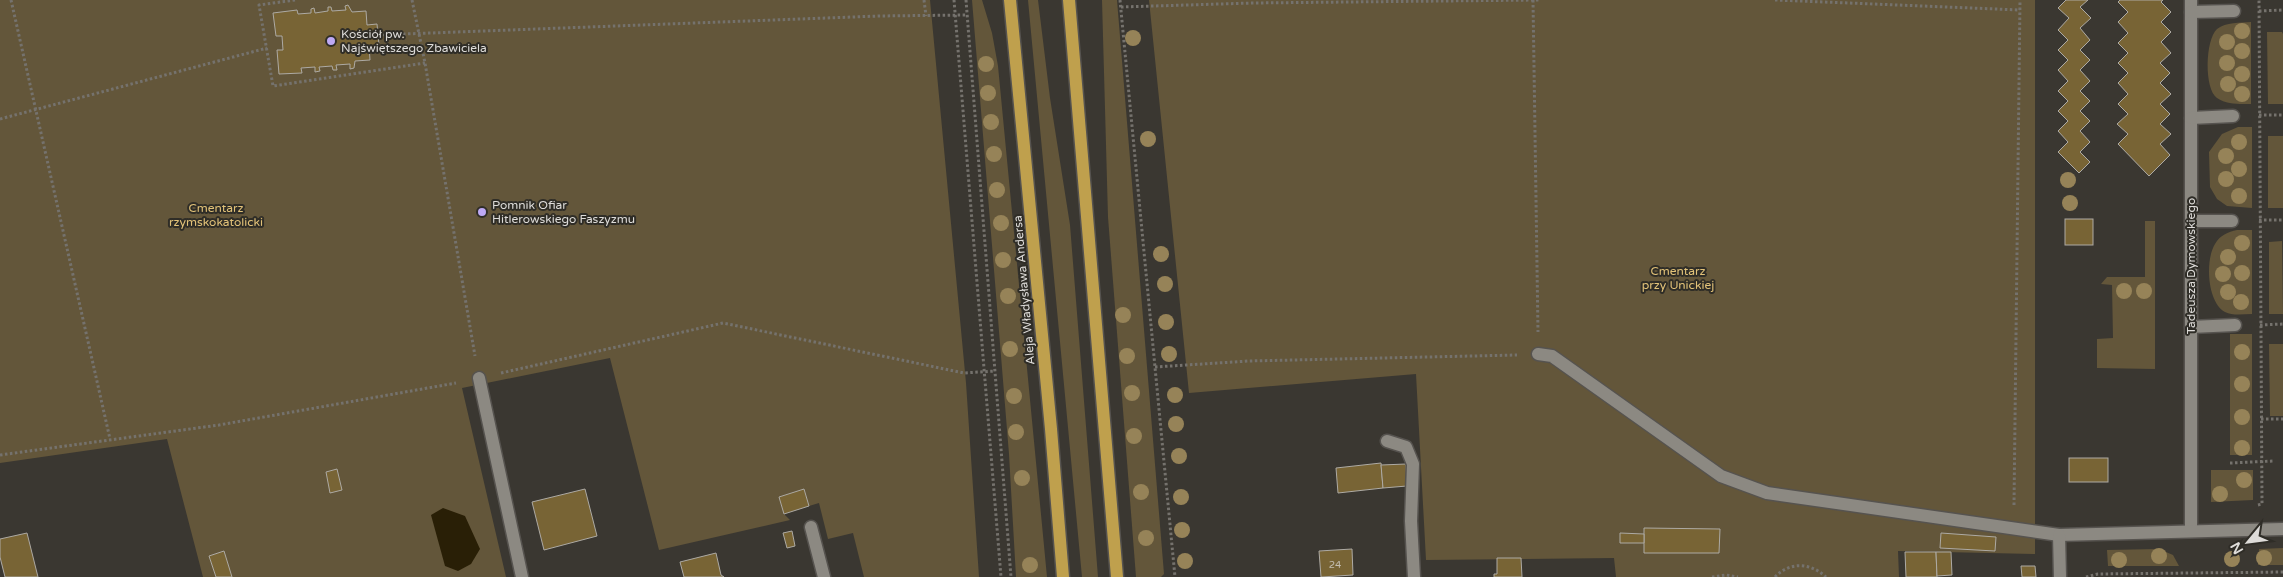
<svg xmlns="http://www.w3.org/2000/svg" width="2283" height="577" viewBox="0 0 2283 577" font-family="'Varela Round',sans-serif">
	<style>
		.green { fill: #63563a }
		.water { fill: #291f06 }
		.building { fill: #786435; stroke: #adaaa4 }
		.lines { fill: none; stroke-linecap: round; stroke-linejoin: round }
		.minor-casing { stroke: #56534f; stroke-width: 15 }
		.major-casing { stroke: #56534f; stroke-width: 15 }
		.path { stroke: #75726d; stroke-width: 3; stroke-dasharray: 2.5 2.5; stroke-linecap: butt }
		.minor { stroke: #8c8982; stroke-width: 12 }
		.major { stroke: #bfa04d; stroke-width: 12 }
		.tree { fill: #968358 }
		.poi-dot { fill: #bea9f4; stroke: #2f2d27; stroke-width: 2 }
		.labels { text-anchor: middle; stroke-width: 4; stroke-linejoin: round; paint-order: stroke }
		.number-label { font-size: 10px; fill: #c4beb0 }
		.poi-label { font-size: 12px; fill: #dedcd9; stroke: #2f2d27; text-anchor: start }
		.park-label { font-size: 12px; fill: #e2c278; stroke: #2f2d27 }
		.street-label { font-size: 12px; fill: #dedcd9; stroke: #2f2d27 }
	</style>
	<rect width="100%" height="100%" fill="#3a3731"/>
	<g class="green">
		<polygon points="0,0 930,0 966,383 979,577 864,577 853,533 828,539 819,503 809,506 804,489 779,497 784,514 790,520 659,550 610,358 462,388 506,577 203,577 167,439 0,463"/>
		<polygon points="972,0 982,0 992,33 998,66 1047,577 1016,577 1009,454"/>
		<polygon points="1028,0 1038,0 1050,98 1070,225 1098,577 1082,577"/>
		<polygon points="1102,0 1117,0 1164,574 1161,577 1136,577 1108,217"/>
		<polygon points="1149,0 2035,0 2035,554 1898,551 1899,577 1616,577 1614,558 1426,560 1416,374 1189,393"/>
		<path d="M2251 22V104C2240 104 2227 105 2217 98 2204 89 2205 40 2217 29 2226 22 2240 23 2251 22Z"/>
		<polygon points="2267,32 2282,32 2283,34 2283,104 2268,104"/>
		<polygon points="2238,127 2252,127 2252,208 2227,206 2217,199 2210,187 2209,152 2222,134"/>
		<rect x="2268" y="136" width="15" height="72"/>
		<polygon points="2145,221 2155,221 2155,369 2097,368 2097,339 2113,338 2112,285 2101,284 2107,277 2145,277"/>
		<path d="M2237 230H2252V314C2243 314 2233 316 2225 312 2207 302 2205 260 2215 244 2220 235 2228 232 2237 230Z"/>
		<polygon points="2282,241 2283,314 2269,314 2269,242"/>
		<rect x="2230" y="334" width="22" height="121"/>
		<polygon points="2269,344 2283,344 2283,416 2270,416"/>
		<polygon points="2211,470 2253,470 2253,500 2211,502"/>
		<polygon points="2283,548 2283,565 2258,565 2259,549"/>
		<polygon points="2159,549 2173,555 2179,566 2108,566 2107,550"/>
	</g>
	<polygon class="water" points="443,508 465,516 480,549 471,564 458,571 445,566 431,515"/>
	<g class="building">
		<polygon points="2066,0 2088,0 2080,7 2091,18 2080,28 2090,40 2080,50 2090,60 2080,70 2090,81 2080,91 2090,101 2080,111 2090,121 2080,131 2090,142 2080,152 2090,162 2079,173 2058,152 2068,142 2058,131 2068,121 2058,111 2068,101 2058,91 2068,81 2058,70 2068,60 2058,50 2068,40 2058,30 2069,18 2058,8"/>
		<polygon points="2120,0 2163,0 2161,2 2171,12 2161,22 2171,32 2161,42 2171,53 2160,63 2170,73 2160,83 2171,94 2160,104 2170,114 2160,124 2171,134 2160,144 2170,155 2149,176 2118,144 2128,134 2117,124 2128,114 2118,104 2128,94 2118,83 2128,73 2118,63 2128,53 2118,43 2128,33 2118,22 2128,12 2118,2"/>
		<polygon points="348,5 352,12 366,11 367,25 377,24 379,45 369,46 370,60 355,61 354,68 350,69 350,64 336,65 337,70 333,70 332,66 319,67 320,71 315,72 315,67 301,68 302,73 279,74 277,50 283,50 282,36 276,36 273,13 297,10 298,14 311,13 311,9 314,8 315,13 328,11 328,7 331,7 332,11 346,10 345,6"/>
		<rect x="2065" y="219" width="28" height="26"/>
		<rect x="2069" y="458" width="39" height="24"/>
		<polygon points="1381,463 1383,488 1338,493 1336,468"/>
		<polygon points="1406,464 1407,486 1383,488 1381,465"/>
		<polygon points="337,469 342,490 330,493 326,472"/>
		<polygon points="585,489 597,536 544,550 532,502"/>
		<polygon points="804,489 809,506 784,514 779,497"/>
		<polygon points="1644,528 1720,529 1719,553 1644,553"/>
		<polygon points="792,531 795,546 787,548 783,533"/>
		<polygon points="27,533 38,577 5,577 0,557 0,539"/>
		<polygon points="1620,533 1644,534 1644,543 1620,543"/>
		<polygon points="1941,533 1996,537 1995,551 1940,548"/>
		<polygon points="1352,549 1353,575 1321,577 1319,551"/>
		<polygon points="224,551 232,577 216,577 209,556"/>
		<polygon points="1905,552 1936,552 1937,577 1906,577"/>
		<polygon points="1936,552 1951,552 1952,575 1937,576"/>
		<polygon points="716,553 721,575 724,577 684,577 680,562"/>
		<polygon points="1497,558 1521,558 1522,577 1494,577 1494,574 1497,574"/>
		<polygon points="2021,566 2035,566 2036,577 2022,577"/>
	</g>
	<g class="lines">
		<g class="minor-casing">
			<g id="minor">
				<polyline points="2191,0 2191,531"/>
				<polyline points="2191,12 2234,11"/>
				<polyline points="2191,118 2233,116"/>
				<polyline points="2191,221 2232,221"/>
				<polyline points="2191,327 2235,325"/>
				<polyline points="1538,354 1552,356 1721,476 1767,493 2059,535 2283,529"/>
				<polyline points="479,378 522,577"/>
				<polyline points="1387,441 1406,447 1413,464 1411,521 1414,577"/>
				<polyline points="811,527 824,577"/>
				<polyline points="2059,535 2060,577"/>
			</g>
		</g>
		<g class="major-casing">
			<g id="major">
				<polyline points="1010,0 1051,429 1063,577"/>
				<polyline points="1069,0 1117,577"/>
			</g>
		</g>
		<g class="path">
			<polyline points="11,0 110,439"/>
			<polyline points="295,0 259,5 273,86 425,63"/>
			<polyline points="412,0 425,63 475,356"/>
			<polyline points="924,0 926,16"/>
			<polyline points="954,0 1001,577"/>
			<polyline points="966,0 1011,577"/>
			<polyline points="1120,0 1175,577"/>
			<polyline points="1533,0 1538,332"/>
			<polyline points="1775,0 2020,10"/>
			<polyline points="1121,7 1253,3 1539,0"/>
			<polyline points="2259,11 2283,10"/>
			<polyline points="378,35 879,16 967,15"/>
			<polyline points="2259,115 2283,115"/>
			<polyline points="0,119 267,48"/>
			<polyline points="2259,220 2283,220"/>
			<polyline points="2260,325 2283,324"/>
			<polyline points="1155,367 1249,361 1517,355"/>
			<polyline points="501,373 723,323 964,373 995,371"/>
			<polyline points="2261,419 2283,419"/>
			<polyline points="0,455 219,425 456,383"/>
			<polyline points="2230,463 2273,461"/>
			<polyline points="2014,505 2020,0"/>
			<polyline points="2258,505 2262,504 2259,0"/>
			<polyline points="1712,577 1726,575 1738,577"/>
			<path d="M1775 577C1790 561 1811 563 1826 577"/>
			<polyline points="2086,577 2098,574 2283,572"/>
		</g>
		<use href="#minor" class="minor"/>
		<use href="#major" class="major"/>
	</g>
	<g class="tree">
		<circle cx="2242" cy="31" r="8"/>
		<circle cx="1133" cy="38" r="8"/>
		<circle cx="2227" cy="42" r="8"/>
		<circle cx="2242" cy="51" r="8"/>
		<circle cx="2227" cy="63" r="8"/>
		<circle cx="986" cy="64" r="8"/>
		<circle cx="2242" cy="74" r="8"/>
		<circle cx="2228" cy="84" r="8"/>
		<circle cx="988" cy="93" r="8"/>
		<circle cx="2242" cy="94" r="8"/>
		<circle cx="991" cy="122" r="8"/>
		<circle cx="1148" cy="139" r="8"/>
		<circle cx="2239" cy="142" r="8"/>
		<circle cx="994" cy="154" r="8"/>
		<circle cx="2226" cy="156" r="8"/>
		<circle cx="2239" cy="169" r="8"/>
		<circle cx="2226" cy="179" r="8"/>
		<circle cx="2068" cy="180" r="8"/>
		<circle cx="997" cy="190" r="8"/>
		<circle cx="2239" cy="196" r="8"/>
		<circle cx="2070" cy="203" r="8"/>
		<circle cx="1001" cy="223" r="8"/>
		<circle cx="2242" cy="243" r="8"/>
		<circle cx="1161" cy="254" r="8"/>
		<circle cx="2228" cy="257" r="8"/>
		<circle cx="1003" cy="260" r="8"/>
		<circle cx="2242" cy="273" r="8"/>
		<circle cx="2223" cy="274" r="8"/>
		<circle cx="1165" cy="284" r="8"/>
		<circle cx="2124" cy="291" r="8"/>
		<circle cx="2144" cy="291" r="8"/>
		<circle cx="2228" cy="292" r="8"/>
		<circle cx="1008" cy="296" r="8"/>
		<circle cx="2241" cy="302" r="8"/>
		<circle cx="1123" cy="315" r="8"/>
		<circle cx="1166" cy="322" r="8"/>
		<circle cx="1010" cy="349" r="8"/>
		<circle cx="2242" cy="352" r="8"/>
		<circle cx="1169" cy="354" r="8"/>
		<circle cx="1127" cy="356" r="8"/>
		<circle cx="2242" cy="384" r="8"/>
		<circle cx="1132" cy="393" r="8"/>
		<circle cx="1175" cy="395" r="8"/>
		<circle cx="1014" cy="396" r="8"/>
		<circle cx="2242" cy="417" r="8"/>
		<circle cx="1176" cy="424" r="8"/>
		<circle cx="1016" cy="432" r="8"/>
		<circle cx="1134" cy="436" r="8"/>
		<circle cx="2242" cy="448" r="8"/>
		<circle cx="1179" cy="456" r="8"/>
		<circle cx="1022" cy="478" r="8"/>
		<circle cx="2244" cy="480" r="8"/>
		<circle cx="1141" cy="492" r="8"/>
		<circle cx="2220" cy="494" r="8"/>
		<circle cx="1181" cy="497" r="8"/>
		<circle cx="1182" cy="530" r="8"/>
		<circle cx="1146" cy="538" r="8"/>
		<circle cx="2159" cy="556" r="8"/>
		<circle cx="2264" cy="558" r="8"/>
		<circle cx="2232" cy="559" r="8"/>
		<circle cx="2119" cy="560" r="8"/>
		<circle cx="1185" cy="561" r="8"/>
		<circle cx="1030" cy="565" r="8"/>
	</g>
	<g class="poi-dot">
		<circle cx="331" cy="41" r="5"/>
		<circle cx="482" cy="212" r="5"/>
	</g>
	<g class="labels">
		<g class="number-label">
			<text x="1335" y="568">24</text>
		</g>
		<g class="poi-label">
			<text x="341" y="38">Kościół pw.<tspan x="341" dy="14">Najświętszego Zbawiciela</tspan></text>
			<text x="492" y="209">Pomnik Ofiar<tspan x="492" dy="14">Hitlerowskiego Faszyzmu</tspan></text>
		</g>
		<g class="park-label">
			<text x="216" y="212">Cmentarz<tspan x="216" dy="14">rzymskokatolicki</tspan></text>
			<text x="1678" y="275">Cmentarz<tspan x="1678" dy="14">przy Unickiej</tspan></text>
		</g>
		<g class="street-label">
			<text transform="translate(2191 266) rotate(-90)" y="4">Tadeusza Dymowskiego</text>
			<text transform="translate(1024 290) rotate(-95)" y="4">Aleja Władysława Andersa</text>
		</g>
	</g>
	<g transform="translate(2248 542) rotate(241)" stroke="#2f2d27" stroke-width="4" paint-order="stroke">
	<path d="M0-4L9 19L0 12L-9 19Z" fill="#dedcd9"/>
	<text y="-8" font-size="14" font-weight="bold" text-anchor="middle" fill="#dedcd9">N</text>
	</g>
</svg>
